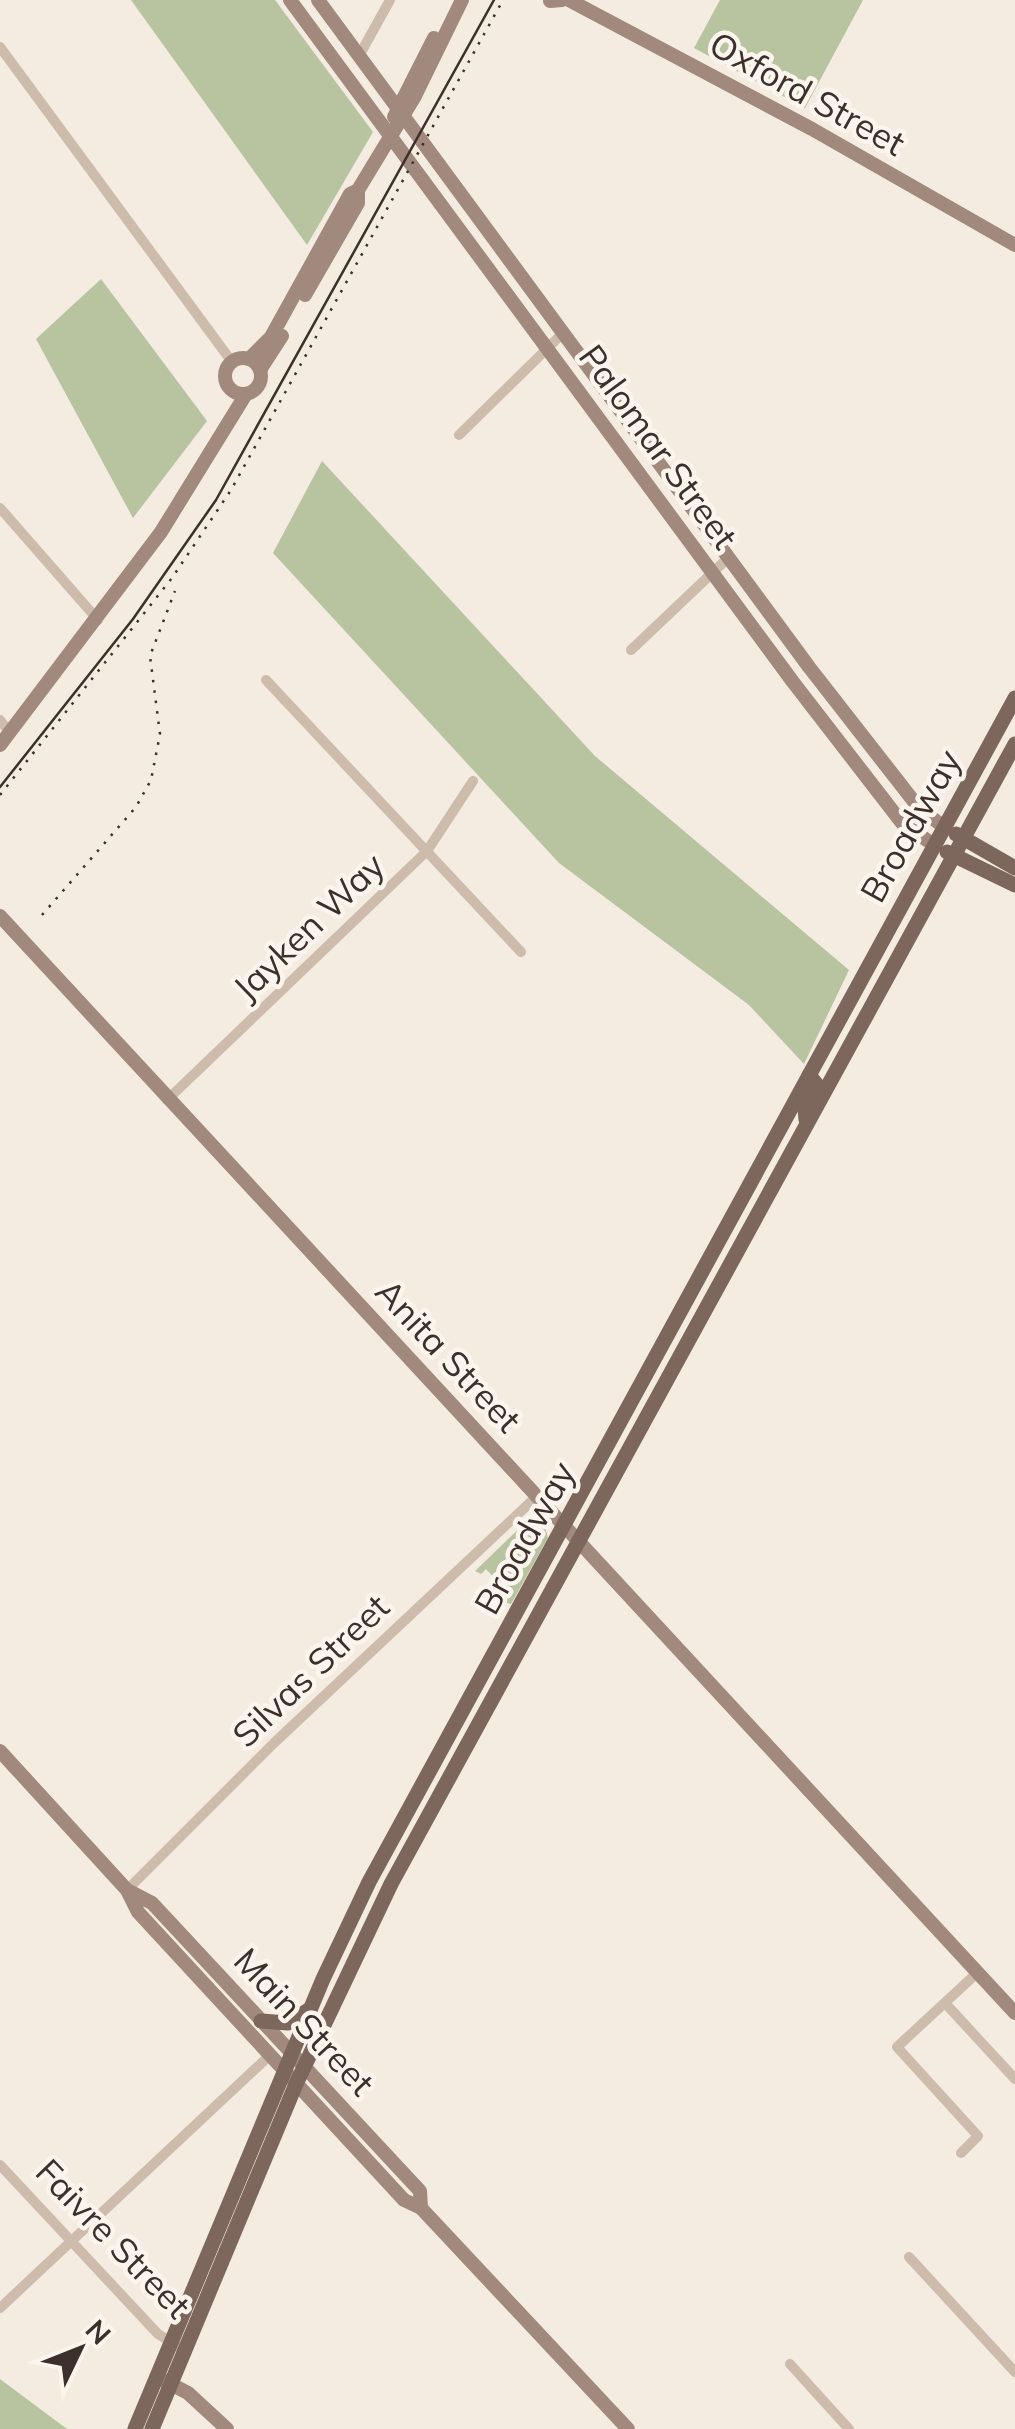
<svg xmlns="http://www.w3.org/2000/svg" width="1015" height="2429" viewBox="0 0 1015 2429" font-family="Mulish,sans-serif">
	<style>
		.green { fill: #b8c4a0 }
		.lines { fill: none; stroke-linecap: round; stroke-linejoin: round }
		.street { stroke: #cdbbac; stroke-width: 10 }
		.secondary { stroke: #a18a7d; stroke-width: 14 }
		.primary { stroke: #7d675c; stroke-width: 15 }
		.tram { stroke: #3b302b; stroke-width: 2.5 }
		.rail { stroke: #3b302b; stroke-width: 2.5; stroke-dasharray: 2.5 8; stroke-linecap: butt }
		.labels { text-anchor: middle; stroke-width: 9; stroke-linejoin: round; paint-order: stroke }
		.street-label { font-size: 35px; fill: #3b302b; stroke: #fbf5ee }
	</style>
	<rect width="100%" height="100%" fill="#f4ebe1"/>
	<g class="green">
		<polygon points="131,0 275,0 373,132 307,245"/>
		<polygon points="720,0 863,0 805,108 694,48"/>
		<polygon points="101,279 207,421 133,518 36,339"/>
		<polygon points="322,461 595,756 849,970 804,1064 749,1005 559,863 273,553"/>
		<polygon points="527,1521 544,1523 548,1538 511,1604 496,1600 494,1593 503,1587 486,1569 481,1574 475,1571"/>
		<polygon points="0,2379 67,2429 0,2429"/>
	</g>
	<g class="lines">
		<g class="street">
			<polyline points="0,47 232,362"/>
			<polyline points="359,56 390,0"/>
			<polyline points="459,435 564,332"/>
			<polyline points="0,508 98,620"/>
			<polyline points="631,650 728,558"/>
			<polyline points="266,680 521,952"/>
			<polyline points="0,720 10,733"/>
			<polyline points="167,1100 427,851 473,781"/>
			<polyline points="127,1890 274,1743 537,1496"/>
			<polyline points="945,2003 1015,2079"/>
			<polyline points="961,2153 978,2136 897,2047 977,1973"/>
			<polyline points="0,2165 158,2334 185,2351"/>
			<polyline points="909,2257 1015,2372"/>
			<polyline points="0,2308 269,2056"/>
			<polyline points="790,2364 849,2429"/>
		</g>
		<g class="secondary">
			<polyline points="290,0 793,682 902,823 934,845"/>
			<polyline points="318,0 809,667 919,808 944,827"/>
			<polyline points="569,0 812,129 1015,245"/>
			<polyline points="550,1 562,0"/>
			<polyline points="394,117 434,38"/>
			<polyline points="305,295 358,203 358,190"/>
			<circle cx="243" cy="376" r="18"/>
			<polyline points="249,359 271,337 350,194 358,190 415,96 462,0"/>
			<polyline points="260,370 282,336"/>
			<polyline points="0,745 161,532 246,394"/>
			<polyline points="0,916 1015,2013"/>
			<polyline points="0,1751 127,1890 138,1912 404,2200 421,2208 628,2429"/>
			<polyline points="127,1890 152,1903 420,2191 421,2208"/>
			<polyline points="157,2377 188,2393 227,2429"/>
		</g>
		<g class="primary">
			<polyline points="956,834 1015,868"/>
			<polyline points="947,852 1015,885"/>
			<polyline points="806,1120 805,1108 817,1085 809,1075"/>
			<polyline points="261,2021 288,2023 310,2009"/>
			<polyline points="135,2429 323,1979 369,1882 1015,698"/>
			<polyline points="152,2429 296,2084 391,1884 1015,744"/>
		</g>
		<polyline class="tram" points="0,787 133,619 216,500 494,0"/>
		<g class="rail">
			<polyline points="0,795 172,578 231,490 503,0"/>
			<polyline points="42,915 136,807 151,780 160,734 150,656 175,591"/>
		</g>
	</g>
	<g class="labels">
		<g class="street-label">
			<text transform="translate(807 94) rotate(29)" y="12">Oxford Street</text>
			<text transform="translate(658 447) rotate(54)" y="12">Palomar Street</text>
			<text transform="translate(911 826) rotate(-61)" y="12">Broadway</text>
			<text transform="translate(309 927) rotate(-44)" y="12">Jayken Way</text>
			<text transform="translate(448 1356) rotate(47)" y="12">Anita Street</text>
			<text transform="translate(525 1538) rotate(-61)" y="12">Broadway</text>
			<text transform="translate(311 1671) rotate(-44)" y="12">Silvas Street</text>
			<text transform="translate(304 2022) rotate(47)" y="12">Main Street</text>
			<text transform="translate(113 2239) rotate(46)" y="12">Faivre Street</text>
		</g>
	</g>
	<g transform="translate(80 2349) rotate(47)" stroke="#fbf5ee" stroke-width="8" paint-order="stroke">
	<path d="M0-8L18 38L0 25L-18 38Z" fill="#3b302b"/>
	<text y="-15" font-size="28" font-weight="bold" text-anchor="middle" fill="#3b302b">N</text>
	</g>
</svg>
